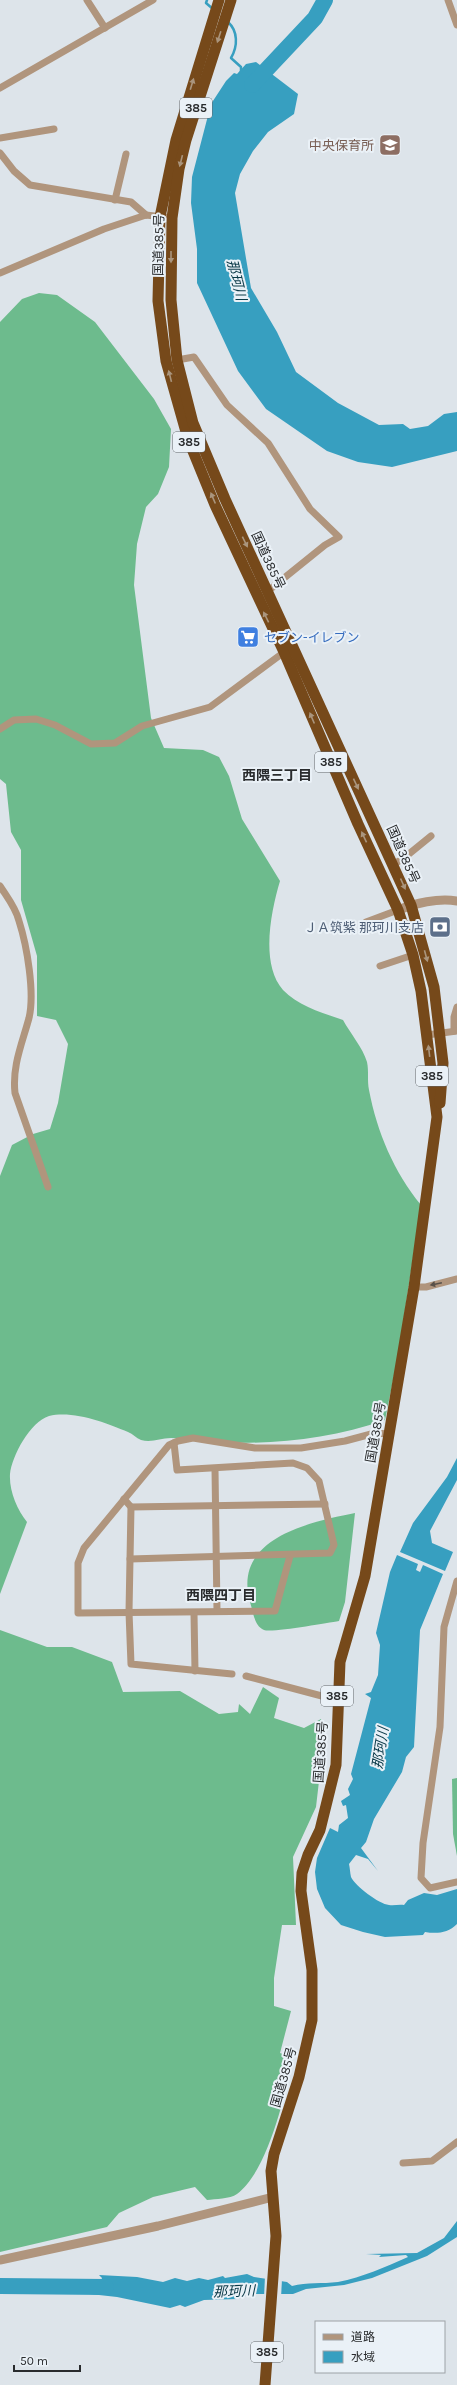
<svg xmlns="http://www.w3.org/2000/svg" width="457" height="2385" viewBox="0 0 457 2385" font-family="Karla,'Noto Sans JP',sans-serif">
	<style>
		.forest { fill: #6dbb8d }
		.water { fill: #379fc0 }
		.pier { fill: #dde4ea }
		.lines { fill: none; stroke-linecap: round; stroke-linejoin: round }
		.stream { stroke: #379fc0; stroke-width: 2.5 }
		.river { stroke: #379fc0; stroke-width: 16 }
		.minor { stroke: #b0957d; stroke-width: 7 }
		.tertiary { stroke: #b0957d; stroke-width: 9 }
		.trunk { stroke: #76491a; stroke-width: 11 }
		.oneway { fill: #aa957d }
		.oneway2 { fill: #585049 }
		.labels { text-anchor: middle; stroke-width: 4; stroke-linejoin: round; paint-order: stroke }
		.shield { fill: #eaf1f7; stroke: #63666a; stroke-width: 1 }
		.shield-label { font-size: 12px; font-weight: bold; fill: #292b2d }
		.education-label { font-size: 13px; fill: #785e54; stroke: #eaf1f7; text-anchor: end }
		.street-label { font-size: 13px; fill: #292b2d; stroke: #eaf1f7 }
		.shop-label { font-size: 13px; fill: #366cbe; stroke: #eaf1f7; text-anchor: start }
		.service-label { font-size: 13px; fill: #4e5e75; stroke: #eaf1f7; text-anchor: end }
		.water-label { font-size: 14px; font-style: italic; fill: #0a3947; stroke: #eaf1f7 }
		.neighbourhood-label { font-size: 14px; font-weight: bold; fill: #292b2d; stroke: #eaf1f7 }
	</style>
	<rect width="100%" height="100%" fill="#dde4ea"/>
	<g class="forest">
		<path d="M39 293 57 295 95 322 154 399 171 429 169 467 158 494 146 507 137 544 134 585 151 718 164 748 203 750 219 757 229 776 242 819 280 881C271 911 260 964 283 990 298 1006 323 1013 343 1020 350 1033 363 1048 367 1062 369 1071 367 1081 369 1090 377 1132 394 1172 421 1205L398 1356 385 1420C328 1440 270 1445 210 1442 197 1441 184 1438 171 1438 160 1438 152 1443 141 1440 136 1438 133 1434 128 1432 107 1423 73 1410 49 1416 30 1422 12 1456 10 1474 9 1491 17 1509 27 1522L0 1594V1176L12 1145 33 1134 50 1129 58 1103 68 1044 56 1020 37 1016V956L21 900V850L11 832 6 784 0 779V322L22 299Z"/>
		<path d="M355 1513 345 1602 339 1621C326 1623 272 1633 264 1630 254 1626 253 1611 250 1602 232 1538 310 1522 355 1513Z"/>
		<path d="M0 1630 47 1647H72L112 1662 123 1692 180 1691 219 1714 238 1712 239 1704 250 1714 263 1687 279 1698 274 1718 304 1728 321 1719 324 1738 316 1807 293 1857 296 1925H282L274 1978V2006L291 2011 280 2053 293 2058C285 2095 268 2171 237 2194 230 2199 215 2199 207 2200L195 2187 153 2197 119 2213 107 2227 0 2252Z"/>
		<polygon points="457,1778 457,1856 453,1834 452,1779"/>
	</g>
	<g class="water">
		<polygon points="256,62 298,94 294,114 268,132 253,151 240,174 235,193 251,288 277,332 296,372 338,403 379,425 403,424 410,429 428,426 444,414 457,412 457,451 392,467 358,462 327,451 266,409 238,371 197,283 197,249 191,203 192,177 211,104 226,81 234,73 237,74 246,64"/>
		<polygon points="457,1458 457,1480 430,1531 432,1543 453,1552 445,1571 400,1552 413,1523 447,1477"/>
		<path d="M397 1555 418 1564 416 1570 420 1572 423 1565 443 1574 420 1630 414 1747 406 1757 402 1772 374 1819 366 1842 361 1848 378 1871 368 1859 356 1855 349 1864C350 1868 350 1873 351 1877 355 1886 379 1904 389 1905 394 1906 399 1904 404 1905L408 1900 424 1893 437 1895 457 1889V1924C448 1933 437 1934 425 1932L423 1935 385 1937 363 1932 341 1925 325 1908 317 1889 315 1872 317 1858 330 1828 338 1832 339 1825 348 1818 346 1805 343 1806 341 1801 350 1795 348 1789 353 1779 351 1774 371 1698 365 1694 371 1692 378 1675 380 1645 376 1633 390 1572Z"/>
		<path d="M457 2221V2237L427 2256 372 2278 344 2285 306 2289 293 2294H251L238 2299 204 2300 185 2307 180 2305 170 2308 117 2297 90 2294 95 2289H75L87 2288 80 2282 93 2284 101 2281 102 2278 99 2275 137 2277 163 2282 175 2278 187 2281 199 2278 208 2280 223 2276 225 2278 247 2274 254 2277 287 2282 292 2286C307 2282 322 2284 338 2282 363 2277 385 2267 408 2257L406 2255 379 2257 381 2255 366 2254 417 2253 444 2238Z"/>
	</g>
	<polygon class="pier" points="265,2276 282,2279 281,2298 264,2298"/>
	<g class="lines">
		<g class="stream">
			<polyline points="207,0 206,3 213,9"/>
			<path d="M228 22C238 31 238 46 231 58L241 67V72"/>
		</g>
		<g class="river">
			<polyline points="252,85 315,18 325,0"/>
			<polyline points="0,2286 106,2287"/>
		</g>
		<g class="minor">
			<polyline points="87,0 105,28"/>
			<polyline points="448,0 457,25"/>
			<polyline points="0,88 153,0"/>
			<polyline points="0,138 54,129"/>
			<polyline points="0,153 14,171 30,185 131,202 146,215"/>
			<polyline points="115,200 126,154"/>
			<polyline points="0,273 104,229 146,215 172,218"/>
			<polyline points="177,360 194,357 227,405 268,443 310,509 339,537 325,545 268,591"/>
			<polyline points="0,729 14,720 36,719 55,725 91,744 115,743 142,726 210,707 287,650"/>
			<polyline points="394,864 404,858 431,836"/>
			<path d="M0 886C7 897 16 908 19 921 27 946 35 993 29 1018 22 1044 12 1066 15 1093L48 1187"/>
			<polyline points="366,922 398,910"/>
			<polyline points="380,966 413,955"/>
			<polyline points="454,1031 454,1017 457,1007"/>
			<polyline points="427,1035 457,1031"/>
			<polyline points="414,1287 426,1287 457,1279"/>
			<polyline points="215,1469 217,1611"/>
			<polyline points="124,1499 131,1507 129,1612 131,1664 232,1674"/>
			<polyline points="131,1507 325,1504"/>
			<polyline points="290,1556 275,1611 78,1613 78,1563 84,1548 169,1445 178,1441 193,1438 255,1448 301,1448 345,1441 375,1433 389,1434"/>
			<polyline points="130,1559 330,1553 334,1545 319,1481 307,1468 293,1463 177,1470 174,1443"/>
			<polyline points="457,1581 444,1627 440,1727 423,1843 421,1878 430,1888 457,1882"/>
			<polyline points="194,1613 195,1671"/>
			<polyline points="246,1676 337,1700"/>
			<polyline points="403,2163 432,2161 457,2142"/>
		</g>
		<g class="tertiary">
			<path d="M398 910C415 903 438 898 457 901"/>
			<polyline points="0,2260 158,2226 273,2197"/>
		</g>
		<g class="trunk">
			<polyline points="219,0 176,140 160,217 158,301 166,361 188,439 215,505 284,652 358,824 398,910 413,955 421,991 437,1117 414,1287 365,1576 340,1662 336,1765 320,1830 308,1855 302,1873 301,1891 312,1970 312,2020 299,2077 274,2154 271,2171 276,2236 265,2385"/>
			<polyline points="231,0 186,140 179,169 172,218 171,300 177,360 193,423 225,499 411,905 434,987 443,1063 440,1103"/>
		</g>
	</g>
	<defs><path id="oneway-solid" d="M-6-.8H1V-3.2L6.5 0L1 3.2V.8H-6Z"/></defs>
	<g class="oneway">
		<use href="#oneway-solid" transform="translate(219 37) rotate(108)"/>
		<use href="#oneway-solid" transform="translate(192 84) rotate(-73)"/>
		<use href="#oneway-solid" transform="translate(181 161) rotate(104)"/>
		<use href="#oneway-solid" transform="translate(171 257) rotate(90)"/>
		<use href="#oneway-solid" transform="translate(170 376) rotate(-104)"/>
		<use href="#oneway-solid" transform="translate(213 498) rotate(-113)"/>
		<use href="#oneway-solid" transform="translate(245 542) rotate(64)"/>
		<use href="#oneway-solid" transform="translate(266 617) rotate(-116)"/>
		<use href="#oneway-solid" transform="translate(312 718) rotate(-113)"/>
		<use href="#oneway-solid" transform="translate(356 784) rotate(65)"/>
		<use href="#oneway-solid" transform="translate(364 837) rotate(-115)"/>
		<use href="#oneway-solid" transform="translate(403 884) rotate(66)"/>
		<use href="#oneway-solid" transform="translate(426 956) rotate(75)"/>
		<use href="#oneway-solid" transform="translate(429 1051) rotate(-97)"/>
	</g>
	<use class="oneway2" href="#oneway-solid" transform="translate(436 1284) rotate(168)"/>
	<defs>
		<g id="school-square" transform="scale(1.15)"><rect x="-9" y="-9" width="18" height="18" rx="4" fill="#8d6e63" stroke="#eaf1f7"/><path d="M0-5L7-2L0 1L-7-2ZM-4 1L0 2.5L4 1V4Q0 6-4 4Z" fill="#fff"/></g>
		<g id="supermarket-square" transform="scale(1.15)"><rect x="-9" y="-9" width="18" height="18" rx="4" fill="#3f7fe0" stroke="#eaf1f7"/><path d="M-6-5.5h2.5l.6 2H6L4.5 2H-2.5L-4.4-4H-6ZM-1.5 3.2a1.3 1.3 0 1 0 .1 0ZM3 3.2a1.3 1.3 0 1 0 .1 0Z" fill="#fff"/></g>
		<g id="bank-square" transform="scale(1.15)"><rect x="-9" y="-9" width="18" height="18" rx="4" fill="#5c6f8a" stroke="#eaf1f7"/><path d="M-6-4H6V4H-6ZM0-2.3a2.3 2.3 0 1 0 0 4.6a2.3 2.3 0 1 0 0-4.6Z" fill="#fff"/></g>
	</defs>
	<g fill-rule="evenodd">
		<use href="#school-square" x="390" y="145"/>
		<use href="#supermarket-square" x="248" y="637"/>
		<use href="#bank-square" x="440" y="927"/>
	</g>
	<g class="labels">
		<g class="shield">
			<rect x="180" y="98" width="32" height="20" rx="3"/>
			<rect x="173" y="432" width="32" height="20" rx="3"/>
			<rect x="315" y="752" width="32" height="20" rx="3"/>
			<rect x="416" y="1066" width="32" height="20" rx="3"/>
			<rect x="321" y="1686" width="32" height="20" rx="3"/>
			<rect x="251" y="2342" width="32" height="20" rx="3"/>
		</g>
		<g class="shield-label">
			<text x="196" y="112">385</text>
			<text x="189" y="446">385</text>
			<text x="331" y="766">385</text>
			<text x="432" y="1080">385</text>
			<text x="337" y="1700">385</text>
			<text x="267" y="2356">385</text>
		</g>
		<g class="education-label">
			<text x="374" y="150">中央保育所</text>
		</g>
		<g class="street-label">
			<text transform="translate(158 245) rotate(-89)" y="5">国道385号</text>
			<text transform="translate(269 560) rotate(65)" y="5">国道385号</text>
			<text transform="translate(404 854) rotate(66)" y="5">国道385号</text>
			<text transform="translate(375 1432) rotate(-80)" y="5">国道385号</text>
			<text transform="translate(320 1752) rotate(-86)" y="5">国道385号</text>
			<text transform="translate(283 2077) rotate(-74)" y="5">国道385号</text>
		</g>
		<g class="shop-label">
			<text x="264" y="642">セブン-イレブン</text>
		</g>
		<g class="service-label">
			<text x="424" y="932">ＪＡ筑紫 那珂川支店</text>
		</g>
		<g class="water-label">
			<text transform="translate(237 280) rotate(76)" y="5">那珂川</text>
			<text transform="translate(380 1748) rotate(-81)" y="5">那珂川</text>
			<text transform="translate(234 2291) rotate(-2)" y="5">那珂川</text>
		</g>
		<g class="neighbourhood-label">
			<text x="277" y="780">西隈三丁目</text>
			<text x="221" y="1600">西隈四丁目</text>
		</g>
	</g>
	<rect x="315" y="2321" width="130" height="52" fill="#eaf1f7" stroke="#9da2a6"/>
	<rect x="323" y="2334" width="20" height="6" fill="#b0957d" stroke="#9da2a6"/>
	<text x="351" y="2341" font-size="12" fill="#292b2d">道路</text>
	<rect x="323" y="2351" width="20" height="12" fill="#379fc0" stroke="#9da2a6"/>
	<text x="351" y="2361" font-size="12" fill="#292b2d">水域</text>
	<path d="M14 2365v6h66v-6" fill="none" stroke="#292b2d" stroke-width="2"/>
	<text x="20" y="2365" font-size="12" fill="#292b2d" stroke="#eaf1f7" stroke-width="3" paint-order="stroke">50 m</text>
</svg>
